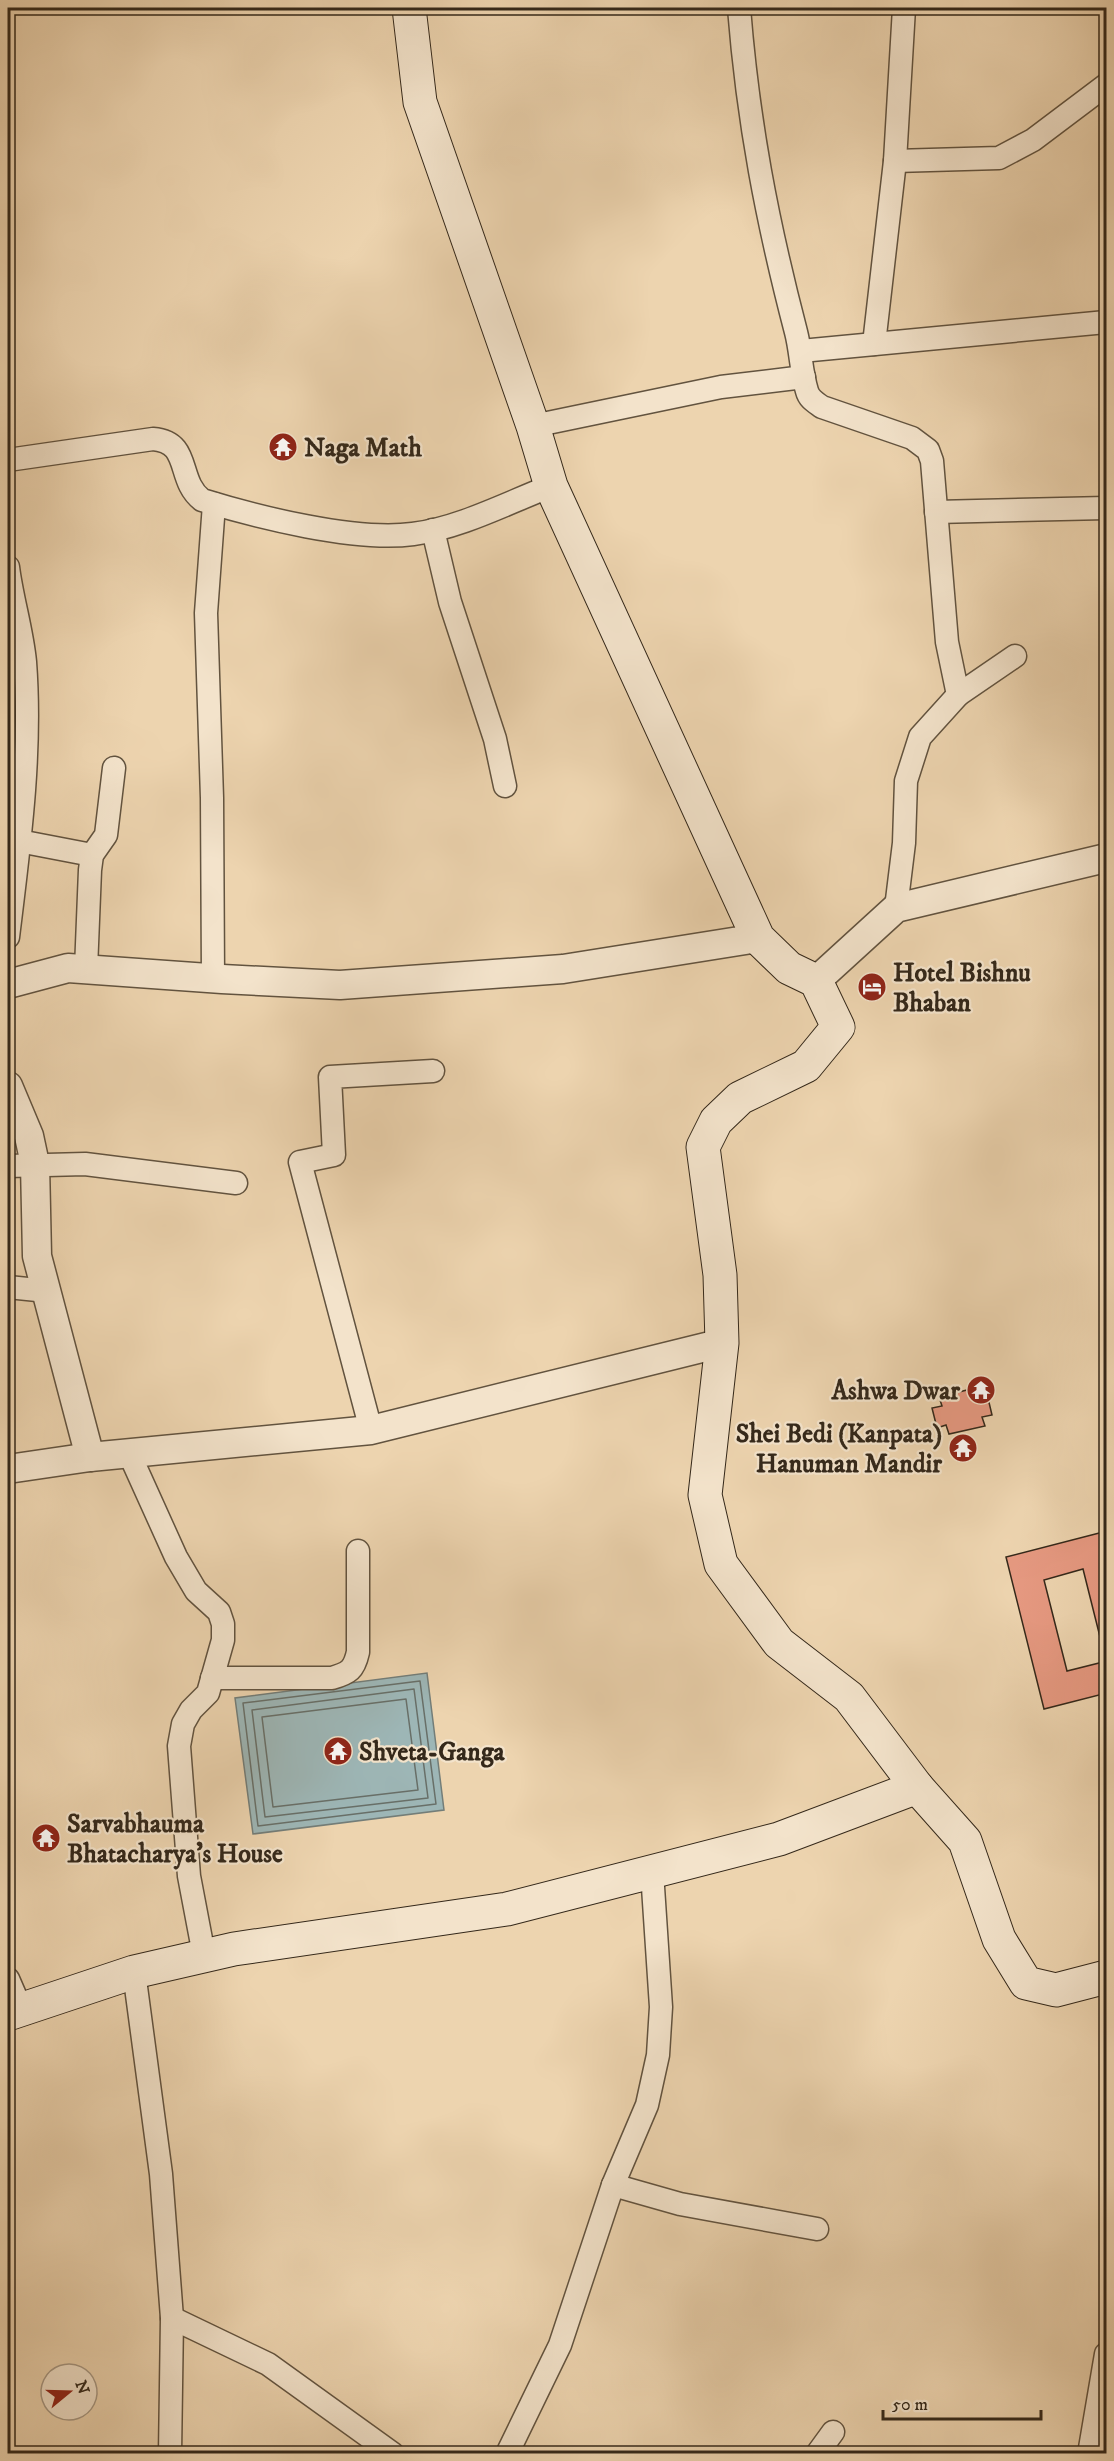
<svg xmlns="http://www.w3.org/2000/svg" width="1114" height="2461" viewBox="0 0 1114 2461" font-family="'IM FELL DW Pica',serif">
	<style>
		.water { fill: #9db6b6; stroke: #737d78; stroke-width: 1.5 }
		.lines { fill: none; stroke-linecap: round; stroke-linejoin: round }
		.shore { stroke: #686f68; stroke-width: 1.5 }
		.building { fill: #e69981; stroke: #34281a; stroke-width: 1.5 }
		.minor-casing { stroke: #62533f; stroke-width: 25 }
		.tertiary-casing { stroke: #62533f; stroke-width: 31 }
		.secondary-casing { stroke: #34281a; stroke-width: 35 }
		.minor { stroke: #f3e3cb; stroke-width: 22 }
		.tertiary { stroke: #f3e3cb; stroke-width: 28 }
		.secondary { stroke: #f3e3cb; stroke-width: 33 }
		.labels { text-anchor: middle; stroke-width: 4.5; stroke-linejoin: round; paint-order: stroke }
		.poi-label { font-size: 26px; font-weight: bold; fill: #34281a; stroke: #f3e3cb; text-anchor: start }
	</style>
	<rect width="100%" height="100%" fill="#edd4af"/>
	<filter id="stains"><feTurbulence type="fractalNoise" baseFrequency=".00333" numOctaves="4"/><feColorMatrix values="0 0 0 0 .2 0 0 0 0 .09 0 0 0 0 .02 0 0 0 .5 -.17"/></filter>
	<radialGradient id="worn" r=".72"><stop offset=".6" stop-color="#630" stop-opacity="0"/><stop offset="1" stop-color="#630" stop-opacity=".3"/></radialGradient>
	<polygon class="water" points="427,1673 444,1810 253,1834 235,1698"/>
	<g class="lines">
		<g class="shore">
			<polygon points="420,1681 436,1804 258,1826 243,1703"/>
			<polygon points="414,1689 428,1798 265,1817 252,1710"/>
			<polygon points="406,1699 418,1790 273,1807 262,1717"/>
		</g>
	</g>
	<g class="building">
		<polygon points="975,1388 977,1396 987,1394 992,1415 982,1417 985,1426 949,1434 946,1425 937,1428 932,1408 942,1406 939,1397"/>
		<polygon points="1107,1531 1107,1636 1100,1637 1083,1569 1044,1580 1067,1671 1107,1661 1107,1693 1044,1709 1006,1557"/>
	</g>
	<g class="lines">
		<g class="minor-casing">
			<g id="minor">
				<path d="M739 8C748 122 767 221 796 332 801 351 801 372 807 391 809 399 815 402 822 407L912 438 928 450 932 461 947 642 958 695 1015 656"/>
				<polyline points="895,161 999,158 1033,140 1106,85"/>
				<polyline points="874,344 895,161 904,8"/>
				<polyline points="801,351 1106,322"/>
				<polyline points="533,426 721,387 804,377"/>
				<path d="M8 460 153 439C192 442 176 480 202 500 257 517 356 542 413 534 460 528 507 503 551 486"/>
				<polyline points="936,512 1106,508"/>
				<polyline points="433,530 450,602 495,739 505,786"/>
				<path d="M8 567C12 599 22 630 25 662 32 753 19 847 8 937"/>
				<polyline points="19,841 92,855"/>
				<polyline points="896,908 904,843 906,781 920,737 958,695"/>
				<polyline points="86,969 90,870 92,855 106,835 114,768"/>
				<polyline points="213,979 212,798 206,613 214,504"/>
				<polyline points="8,1166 85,1164 236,1183"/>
				<polyline points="8,1287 47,1291"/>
				<polyline points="371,1430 300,1162 334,1155 330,1077 433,1071"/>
				<polyline points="129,1453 176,1557 196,1591 219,1612 223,1624 223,1640 208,1693 191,1710 183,1724 179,1746 189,1876 204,1955"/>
				<path d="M212 1678H332C349 1673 354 1670 358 1652V1551"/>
				<polyline points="134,1972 161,2174 172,2318 170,2454"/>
				<polyline points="8,1979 21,2009"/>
				<polyline points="613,2185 680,2204 817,2229"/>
				<polyline points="172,2318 268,2364 393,2454"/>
				<polyline points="507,2454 560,2345 613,2185 647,2105 658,2055 661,2007 652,1872"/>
				<polyline points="817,2454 833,2432"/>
				<polyline points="1089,2454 1106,2354"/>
			</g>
		</g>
		<g class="tertiary-casing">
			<g id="tertiary">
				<polyline points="816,981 896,908 1106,858"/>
				<polyline points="8,984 68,968 222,979 340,985 563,969 758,938"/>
				<polyline points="8,1086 29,1136 35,1164 37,1256 90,1457"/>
				<polyline points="8,1469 90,1457 371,1430 722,1343"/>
			</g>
		</g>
		<g class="secondary-casing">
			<g id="secondary">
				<polyline points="409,8 420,102 533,426 551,486 758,938 789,968 816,981 838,1027 806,1066 740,1098 716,1121 703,1147 720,1275 722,1343 705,1495 721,1564 779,1643 849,1697 917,1787 965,1841 999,1939 1026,1983 1056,1990 1106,1977"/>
				<polyline points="8,2014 134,1972 234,1949 507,1909 779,1839 917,1787"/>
			</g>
		</g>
		<use href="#minor" class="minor"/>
		<use href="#tertiary" class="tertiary"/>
		<use href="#secondary" class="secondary"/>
	</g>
	<defs>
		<g id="temple-disc" transform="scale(1.5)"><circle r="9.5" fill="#8f2418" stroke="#f3e3cb"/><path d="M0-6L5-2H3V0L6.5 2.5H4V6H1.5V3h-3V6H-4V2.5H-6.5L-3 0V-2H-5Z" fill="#fff"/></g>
		<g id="hotel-disc" transform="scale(1.5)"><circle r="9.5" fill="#8f2418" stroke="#f3e3cb"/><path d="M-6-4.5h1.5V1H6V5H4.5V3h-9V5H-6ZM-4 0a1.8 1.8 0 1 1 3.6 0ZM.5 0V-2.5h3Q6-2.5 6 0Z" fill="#fff"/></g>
	</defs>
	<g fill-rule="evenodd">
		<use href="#temple-disc" x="283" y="447"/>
		<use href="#hotel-disc" x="872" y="987"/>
		<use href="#temple-disc" x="981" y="1390"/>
		<use href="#temple-disc" x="963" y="1448"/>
		<use href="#temple-disc" x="338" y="1751"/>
		<use href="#temple-disc" x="46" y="1838"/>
	</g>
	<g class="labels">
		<g class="poi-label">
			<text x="304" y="456">Naga Math</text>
			<text x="893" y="981">Hotel Bishnu<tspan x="893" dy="30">Bhaban</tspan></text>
			<text x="960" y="1399" text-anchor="end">Ashwa Dwar</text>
			<text x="942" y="1442" text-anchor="end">Shei Bedi (Kanpata)<tspan x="942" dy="30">Hanuman Mandir</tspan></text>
			<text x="359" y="1760">Shveta-Ganga</text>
			<text x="67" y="1832">Sarvabhauma<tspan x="67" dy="30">Bhatacharya's House</tspan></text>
		</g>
	</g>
	<rect width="1114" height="2461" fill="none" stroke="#edd4af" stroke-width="30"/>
	<rect x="9" y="9" width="1096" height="2443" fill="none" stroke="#34281a" stroke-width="3"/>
	<rect x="15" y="15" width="1084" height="2431" fill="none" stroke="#34281a" stroke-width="1.5"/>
	<g transform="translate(69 2392) rotate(71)"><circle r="28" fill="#f3e3cb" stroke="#a79884" stroke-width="1.5"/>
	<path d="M0-4.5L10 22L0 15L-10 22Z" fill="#8f2418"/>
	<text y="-9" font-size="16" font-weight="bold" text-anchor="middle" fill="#34281a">N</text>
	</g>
	<path d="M883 2410v9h158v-9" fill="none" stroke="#34281a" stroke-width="3"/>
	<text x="892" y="2410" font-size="18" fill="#34281a" stroke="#f3e3cb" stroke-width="4.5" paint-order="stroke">50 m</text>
	<rect width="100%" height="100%" filter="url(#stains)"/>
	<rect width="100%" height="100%" fill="url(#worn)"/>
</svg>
